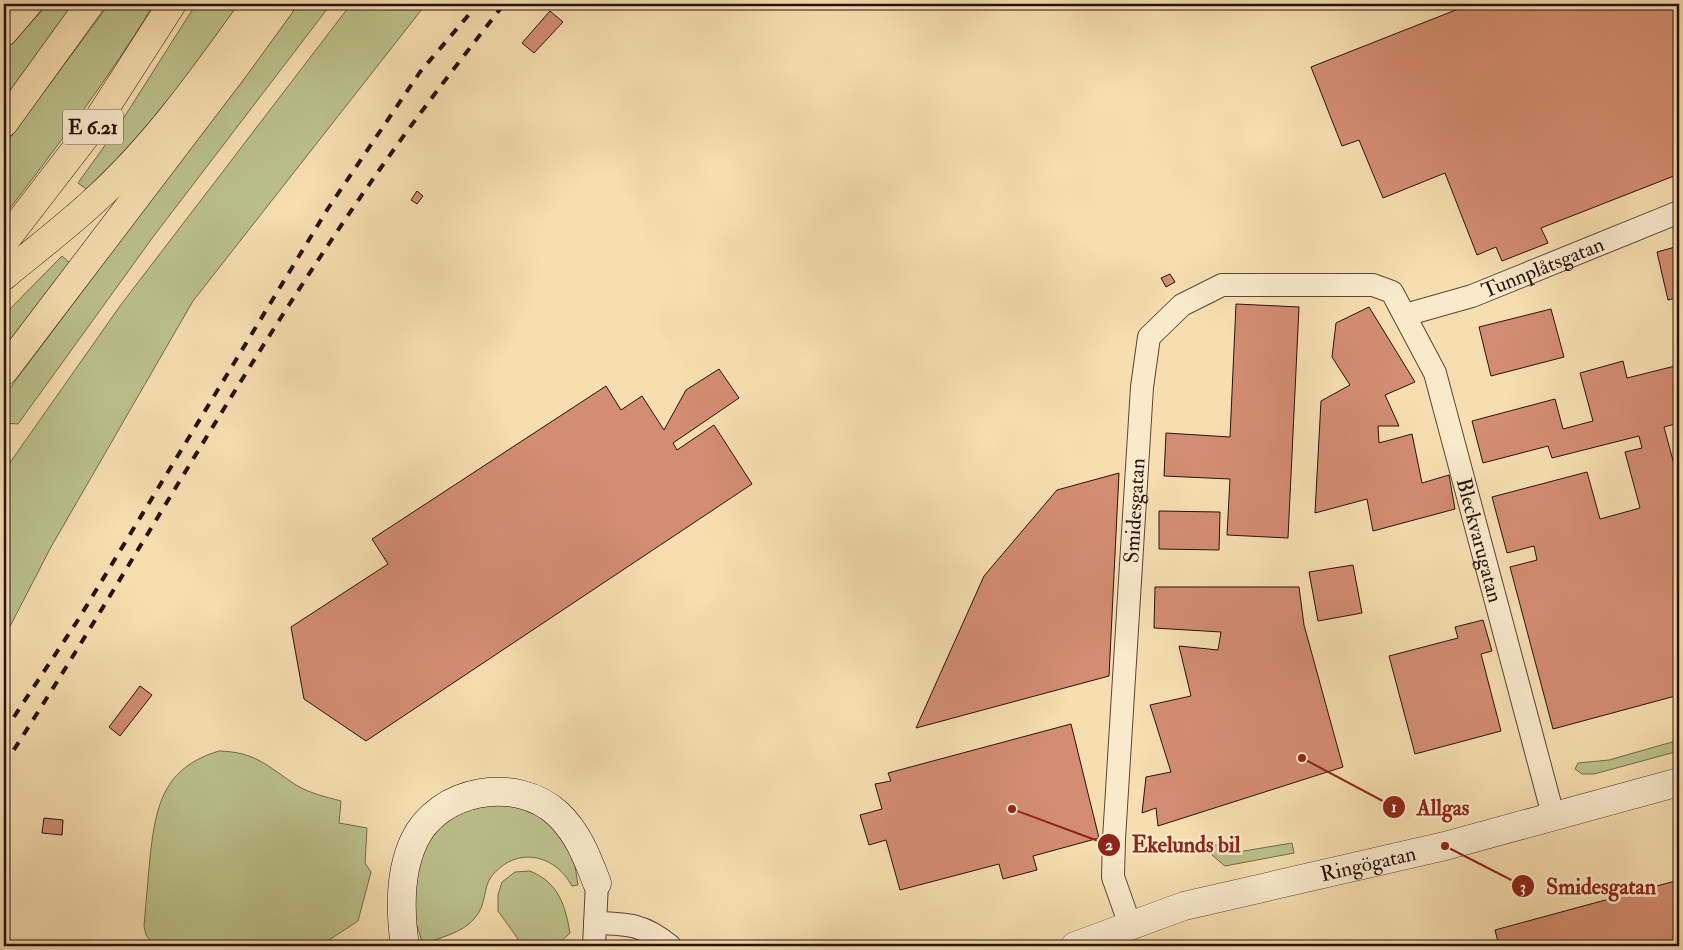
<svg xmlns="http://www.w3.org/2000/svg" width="1683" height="950" viewBox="0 0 1683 950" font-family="'IM FELL Double Pica',serif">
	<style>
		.green { fill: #bbc18c; stroke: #726a4b }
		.building { fill: #d38d72; stroke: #28120a }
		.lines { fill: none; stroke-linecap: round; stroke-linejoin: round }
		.minor-casing { stroke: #5c4534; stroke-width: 24 }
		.tertiary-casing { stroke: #5c4534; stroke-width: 29 }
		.secondary-casing { stroke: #28120a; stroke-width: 29 }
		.motorway-casing { stroke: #28120a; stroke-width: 29 }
		.minor { stroke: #f9eacc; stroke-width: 22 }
		.tertiary { stroke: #f9eacc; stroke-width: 28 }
		.secondary { stroke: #f9eacc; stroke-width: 28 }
		.motorway { stroke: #f6deb0; stroke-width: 28 }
		.rail { stroke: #28120a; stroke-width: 4; stroke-dasharray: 9 9; stroke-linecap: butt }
		.labels { text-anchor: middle; stroke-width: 5; stroke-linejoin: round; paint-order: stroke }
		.shield { fill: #f9eacc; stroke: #675344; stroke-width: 1 }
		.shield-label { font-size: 20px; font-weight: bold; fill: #28120a }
		.street-label { font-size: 21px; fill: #28120a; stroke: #f9eacc }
		.leader { fill: none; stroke: #8f2418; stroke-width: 2 }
		.callout-dot { fill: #8f2418; stroke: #f9eacc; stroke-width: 2 }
		.mark-label { font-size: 15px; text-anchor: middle; font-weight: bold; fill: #fff }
		.callout-label { font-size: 22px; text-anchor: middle; font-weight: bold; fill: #8f2418; stroke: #f9eacc; stroke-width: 5; stroke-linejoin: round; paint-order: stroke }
	</style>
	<rect width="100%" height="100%" fill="#f6deb0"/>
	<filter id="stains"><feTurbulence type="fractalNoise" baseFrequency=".004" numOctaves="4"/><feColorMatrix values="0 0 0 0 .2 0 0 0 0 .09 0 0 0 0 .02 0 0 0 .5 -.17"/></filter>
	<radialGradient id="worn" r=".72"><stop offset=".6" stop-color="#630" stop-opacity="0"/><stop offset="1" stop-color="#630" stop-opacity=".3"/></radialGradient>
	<g class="green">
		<polygon points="48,4 75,4 4,101 4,51"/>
		<path d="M109 4H154C109 78 57 147 4 216V146Z"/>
		<polygon points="196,4 240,4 164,110 89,191 78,183 116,130"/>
		<polygon points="298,4 331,4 153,237 18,424 4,423 4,396"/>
		<polygon points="351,4 426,4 193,301 51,547 4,638 4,471 120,306"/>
		<polygon points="62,256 71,264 4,348 4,315"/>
		<polygon points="1679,740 1679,751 1594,774 1582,774 1575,769 1578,763 1609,760"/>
		<path d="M219 751C256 752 267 766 296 785 309 793 326 797 341 801L339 823 367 828 365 863 371 872 358 921 329 940 301 946H155L146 935 144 926C146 903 148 880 150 857 156 805 163 768 219 751Z"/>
		<path d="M497 801 535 811 557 831 567 846 575 866 578 885 572 886C554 853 515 846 491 877 483 888 487 905 474 919 462 933 439 938 423 944L414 917 417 865 435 829 448 817Z"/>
		<polygon points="1292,843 1294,853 1225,866 1205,849 1212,845 1223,845 1232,853"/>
		<path d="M530 871C559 883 565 905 570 933L556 946H523L498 911V895L502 882 515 872Z"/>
	</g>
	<g class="building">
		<polygon points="1471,4 1679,4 1679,174 1541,228 1548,243 1502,261 1496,247 1477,255 1445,173 1383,198 1359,140 1342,146 1311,67"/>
		<polygon points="550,11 563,22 534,53 522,43"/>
		<polygon points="417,191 423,196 417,204 411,200"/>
		<polygon points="1679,246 1679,297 1668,300 1657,252"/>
		<polygon points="1170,274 1175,282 1166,287 1161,278"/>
		<polygon points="1236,304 1299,307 1288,538 1227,535 1230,479 1164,476 1166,433 1230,437"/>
		<polygon points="1369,307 1415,382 1385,395 1399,426 1378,426 1379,443 1412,434 1422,483 1449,475 1455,509 1373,531 1367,499 1315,513 1321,401 1350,385 1332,357 1336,323"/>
		<polygon points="1551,309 1564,357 1491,376 1479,327"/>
		<polygon points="1623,361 1627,378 1679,365 1679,423 1664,427 1679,483 1679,695 1553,729 1510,567 1537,560 1534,546 1507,553 1492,497 1587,472 1600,519 1640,508 1625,452 1642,448 1639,436 1552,458 1548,446 1483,463 1472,421 1555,399 1563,429 1593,421 1580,373"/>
		<polygon points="719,369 739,398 673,443 677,450 714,425 752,484 366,741 304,699 291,627 388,564 372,539 606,386 621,410 642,396 664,430 686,390"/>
		<polygon points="1119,473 1109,676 916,728 984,576 1057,490"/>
		<polygon points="1159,511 1220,512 1219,550 1159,549"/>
		<polygon points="1353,565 1362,613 1318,621 1309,572"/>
		<polygon points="1155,587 1299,587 1304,625 1343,767 1158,826 1156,808 1142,813 1146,777 1171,772 1150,705 1191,696 1179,646 1218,650 1221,632 1154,628"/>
		<polygon points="1483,620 1492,651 1481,654 1501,731 1415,754 1389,656 1458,638 1455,627"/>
		<polygon points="140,686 152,695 120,736 109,727"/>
		<polygon points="1071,724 1099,838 1033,856 1037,870 1003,879 999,864 900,890 886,840 869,845 860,815 882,809 875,784 891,781 888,773"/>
		<polygon points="44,818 63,820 62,835 42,833"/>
		<polygon points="1679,880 1679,946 1499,946 1495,930"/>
	</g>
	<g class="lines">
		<g class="minor-casing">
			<g id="minor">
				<path id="s1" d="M1405 315 1472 296 1679 212"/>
				<path d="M595 923C628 924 644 924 670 946"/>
				<path id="s2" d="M1130 925 1113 877 1114 839 1142 387 1149 337 1182 305 1222 285H1373L1392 292 1435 373 1553 815"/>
				<polyline points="594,946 597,883"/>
			</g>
		</g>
		<g class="tertiary-casing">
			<g id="tertiary">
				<path id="s3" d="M1075 946 1184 906 1445 846 1679 782"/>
			</g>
		</g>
		<g class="secondary-casing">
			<path id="secondary" d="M405 946C400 912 399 873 414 841 438 789 516 775 558 814 578 833 587 857 597 883"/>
		</g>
		<g class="motorway-casing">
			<g id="motorway">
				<polyline points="4,32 28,4"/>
				<polyline points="4,123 90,4"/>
				<polyline points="4,242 95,124 172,4"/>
				<path d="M4 276C34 251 66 227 95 200 157 144 207 72 256 4"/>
				<polyline points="4,371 233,70 281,4"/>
			</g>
		</g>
		<use href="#minor" class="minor"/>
		<use href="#tertiary" class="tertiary"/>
		<use href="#secondary" class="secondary"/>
		<use href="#motorway" class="motorway"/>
		<g class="rail">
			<polyline points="4,732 78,620 327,210 420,72 478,4"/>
			<path d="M4 765C132 568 245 361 380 169 420 112 462 58 504 4"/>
		</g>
	</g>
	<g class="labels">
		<rect class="shield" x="63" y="109.5" width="60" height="35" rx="4"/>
		<g class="shield-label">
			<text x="93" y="134">E 6.21</text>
		</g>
		<g class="street-label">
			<text dy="7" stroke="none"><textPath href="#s1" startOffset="146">Tunnplåtsgatan</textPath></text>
			<text dy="7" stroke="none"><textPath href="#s2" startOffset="418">Smidesgatan</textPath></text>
			<text dy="7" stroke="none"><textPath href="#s2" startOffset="1119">Bleckvarugatan</textPath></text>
			<text dy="7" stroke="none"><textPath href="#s3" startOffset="305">Ringögatan</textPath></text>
		</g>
	</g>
	<path class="leader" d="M1302 758L1394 807M1012 809L1109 845M1445 846L1523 886"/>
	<g class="callout-dot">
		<circle cx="1302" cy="758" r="5"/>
		<circle cx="1012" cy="809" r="5"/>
		<circle cx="1445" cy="846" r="5"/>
		<circle cx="1394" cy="807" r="12"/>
		<circle cx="1109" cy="845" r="12"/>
		<circle cx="1523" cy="886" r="12"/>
	</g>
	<g class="mark-label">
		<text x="1394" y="812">1</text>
		<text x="1109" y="850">2</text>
		<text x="1523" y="892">3</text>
	</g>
	<g class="callout-label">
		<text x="1443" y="815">Allgas</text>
		<text x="1186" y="852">Ekelunds bil</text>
		<text x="1601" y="894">Smidesgatan</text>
	</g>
	<rect width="1683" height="950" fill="none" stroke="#f6deb0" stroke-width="20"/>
	<rect x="5" y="5" width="1673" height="940" fill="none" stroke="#28120a" stroke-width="2.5"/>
	<rect x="10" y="10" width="1663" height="930" fill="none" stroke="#28120a"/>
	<rect width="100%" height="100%" filter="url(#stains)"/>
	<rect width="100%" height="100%" fill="url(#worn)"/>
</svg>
